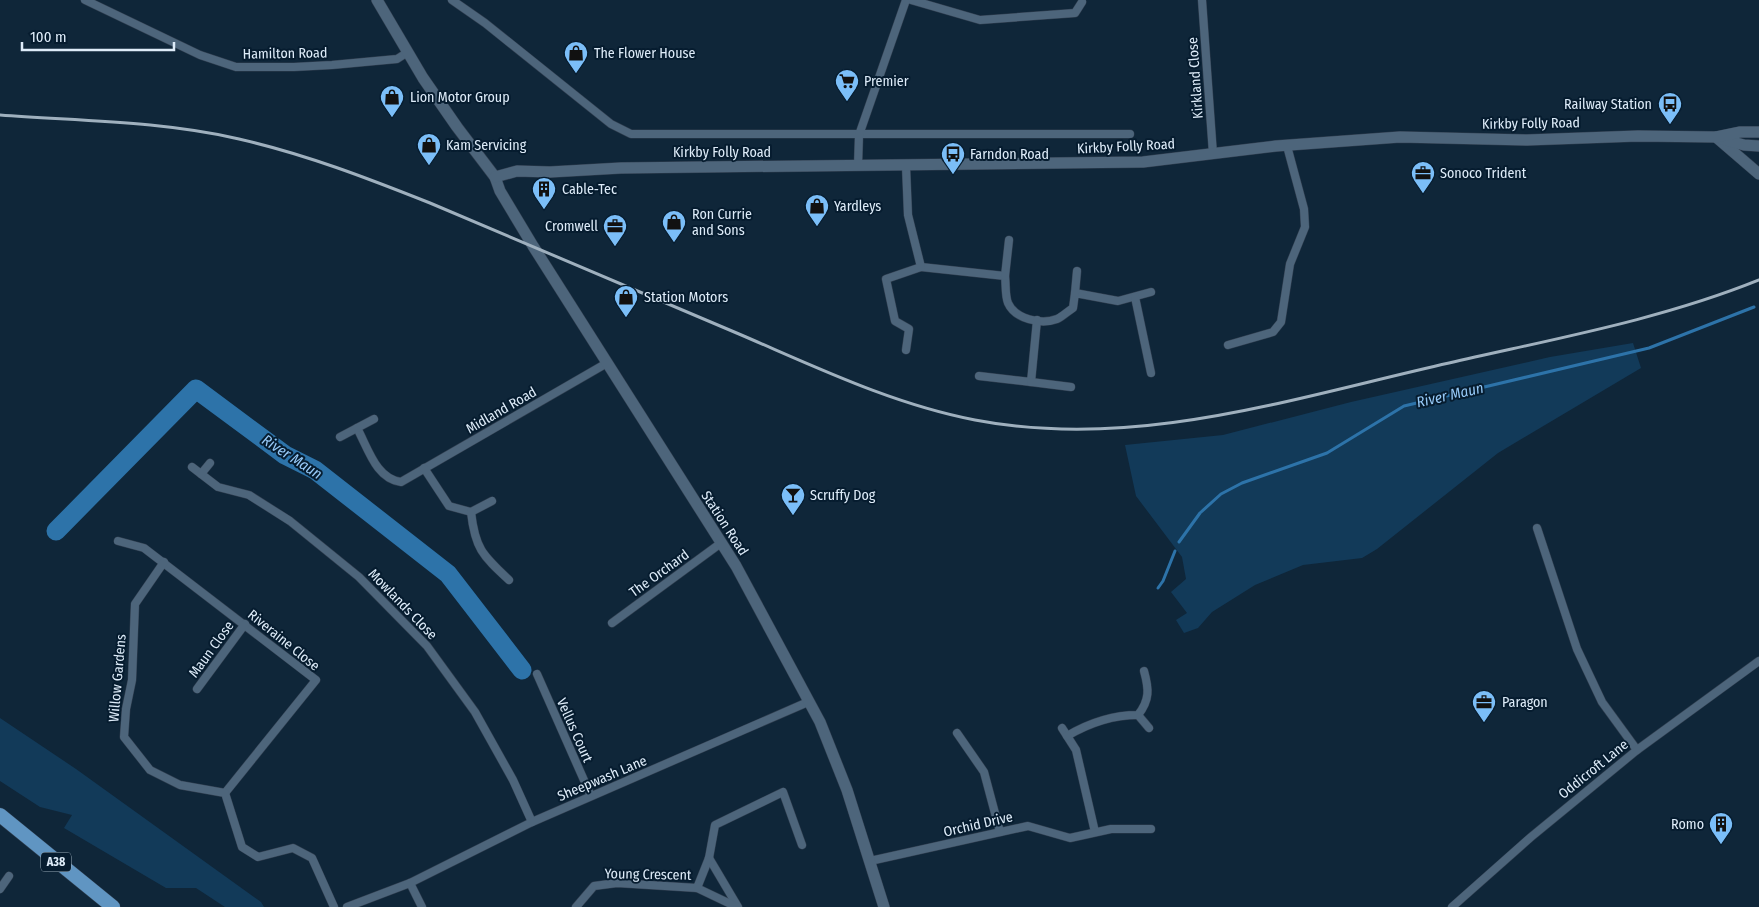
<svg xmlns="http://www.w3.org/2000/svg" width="1759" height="907" viewBox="0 0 1759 907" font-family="'Fira Sans Condensed',sans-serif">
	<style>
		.green { fill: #123a59 }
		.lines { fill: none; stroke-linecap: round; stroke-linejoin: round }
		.stream { stroke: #2d73a9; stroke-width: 3 }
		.river { stroke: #2d73a9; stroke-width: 19 }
		.minor-casing { stroke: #313f50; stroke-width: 9 }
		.secondary-casing { stroke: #313f50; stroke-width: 12 }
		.trunk-casing { stroke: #313f50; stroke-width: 15 }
		.minor { stroke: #4d657b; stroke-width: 8 }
		.secondary { stroke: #4d657b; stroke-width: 11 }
		.trunk { stroke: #6095c2; stroke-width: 14 }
		.rail { stroke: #9fb0be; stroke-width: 3 }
		.labels { text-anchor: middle; stroke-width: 4; stroke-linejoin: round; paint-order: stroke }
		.shield { fill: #061c2f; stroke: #9daebc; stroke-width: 1 }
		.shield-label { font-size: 12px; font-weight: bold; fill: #deecf9 }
		.street-label { font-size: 14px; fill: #deecf9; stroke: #061c2f }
		.poi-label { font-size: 14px; fill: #deecf9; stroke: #061c2f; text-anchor: start }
		.water-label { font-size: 15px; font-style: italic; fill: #96c9f7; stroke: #061c2f }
	</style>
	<rect width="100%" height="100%" fill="#0f2639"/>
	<g class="green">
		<polygon points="1633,343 1641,368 1498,453 1377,549 1362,558 1303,565 1255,585 1212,612 1198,628 1184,633 1176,620 1187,613 1171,592 1186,579 1182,557 1136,496 1125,445 1223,435 1351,402 1550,357"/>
		<polygon points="0,718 76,769 261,902 264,907 225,907 196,888 166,888 64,828 72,815 40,807 0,781"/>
	</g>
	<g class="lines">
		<g class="stream">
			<polyline points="1179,542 1200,513 1221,494 1242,483 1327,453 1404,406 1649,348 1754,307"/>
			<polyline points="1158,588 1163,581 1175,551"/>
		</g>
		<polyline class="river" points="56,531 196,389 285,455 315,470 448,574 522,670"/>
		<g class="minor-casing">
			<g id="minor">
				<polyline points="85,0 200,55 236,67 294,67 332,65 397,59 408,52"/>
				<polyline points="452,0 485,23 611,124 631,134 1130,134"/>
				<polyline points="911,0 980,20 1075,13 1082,2"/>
				<polyline points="1202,0 1213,154"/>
				<polyline points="858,166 859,135 906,0"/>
				<path d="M921 267 1005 276C1006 284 1005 296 1008 303 1015 319 1041 325 1057 319 1062 317 1068 311 1073 308L1075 293 1118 301 1151 292"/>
				<polyline points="1005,276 1009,240"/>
				<polyline points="1075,293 1077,271"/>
				<polyline points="1135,297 1151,373"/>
				<polyline points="1228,345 1273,332 1281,322 1290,264 1305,227 1304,209 1287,146"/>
				<polyline points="906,350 909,329 895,321 886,279 921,267 908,215 906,166"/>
				<polyline points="979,376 1031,382 1037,320"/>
				<polyline points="1031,382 1071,387"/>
				<path d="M357 428C368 448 376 479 401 482L607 363"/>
				<polyline points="340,437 374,419"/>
				<polyline points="192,467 218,487 249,495 290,521 359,577 427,646 475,712 513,780 532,822"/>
				<polyline points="424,468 449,506 471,512 492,501"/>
				<polyline points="201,474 210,463"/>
				<path d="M471 512C475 548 482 555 509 580"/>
				<polyline points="1537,528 1577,649 1602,702 1637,750"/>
				<polyline points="118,541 144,548 316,680 225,793"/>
				<polyline points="164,562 135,604 132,680 126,709 124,737 150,770 180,785 225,793 242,847 258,857 293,848 312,858 334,907"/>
				<polyline points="612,623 721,543"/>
				<polyline points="537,674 591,796"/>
				<polyline points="197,689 245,624"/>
				<polyline points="1138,715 1149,728"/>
				<polyline points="1062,728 1076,750 1095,832"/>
				<polyline points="957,733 984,772 1000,832"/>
				<path d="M1067 736C1089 723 1113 715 1138 715 1150 700 1149 689 1144 671"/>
				<polyline points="709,858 738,907"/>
				<polyline points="870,861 1028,826 1070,838 1111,829 1151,829"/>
				<polyline points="410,883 422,907"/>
				<polyline points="697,888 737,907"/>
				<polyline points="0,889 9,876"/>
				<polyline points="347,907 410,883 532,822 808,702"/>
				<polyline points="576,907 594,886 617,883 697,888 709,858 715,825 783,792 802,845"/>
				<polyline points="1452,907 1531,837 1637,750 1759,661"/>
			</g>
		</g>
		<g class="secondary-casing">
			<g id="secondary">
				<polyline points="377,0 423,78 457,127 495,177 500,191 533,246 736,566 820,722 847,790 884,907"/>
				<polyline points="1716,137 1759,174"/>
				<polyline points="1722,139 1744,145 1759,146"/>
				<polyline points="495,177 517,171 550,172 621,168 1143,162 1276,146 1400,137 1527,140 1638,136 1716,137 1740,132 1759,132"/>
			</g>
		</g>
		<g class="trunk-casing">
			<polyline id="trunk" points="0,815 113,907"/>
		</g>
		<use href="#minor" class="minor"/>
		<use href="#secondary" class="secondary"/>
		<use href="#trunk" class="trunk"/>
		<path class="rail" d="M0 115C79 121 161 121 239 139 305 154 367 178 430 203 533 246 636 290 739 334 816 367 892 404 975 420 1136 451 1293 398 1449 363 1553 339 1660 320 1759 280"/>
	</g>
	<defs>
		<g id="shop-pin" transform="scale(1.25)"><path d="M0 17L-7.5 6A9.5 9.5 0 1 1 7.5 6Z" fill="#7bbef8" stroke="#061c2f"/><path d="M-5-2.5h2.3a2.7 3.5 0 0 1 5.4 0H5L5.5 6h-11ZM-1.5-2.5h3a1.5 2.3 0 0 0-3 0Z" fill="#111"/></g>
		<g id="supermarket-pin" transform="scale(1.25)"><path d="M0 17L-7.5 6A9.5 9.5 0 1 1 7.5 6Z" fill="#7bbef8" stroke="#061c2f"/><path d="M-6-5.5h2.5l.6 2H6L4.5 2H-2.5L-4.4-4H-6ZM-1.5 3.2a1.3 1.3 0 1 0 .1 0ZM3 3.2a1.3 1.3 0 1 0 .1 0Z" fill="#111"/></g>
		<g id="bus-pin" transform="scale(1.25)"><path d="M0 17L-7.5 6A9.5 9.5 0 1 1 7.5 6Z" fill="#7bbef8" stroke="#061c2f"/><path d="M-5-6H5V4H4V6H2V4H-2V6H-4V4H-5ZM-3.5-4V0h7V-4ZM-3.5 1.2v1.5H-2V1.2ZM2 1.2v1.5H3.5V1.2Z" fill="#111"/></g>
		<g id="office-pin" transform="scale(1.25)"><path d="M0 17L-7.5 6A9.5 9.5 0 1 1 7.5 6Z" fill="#7bbef8" stroke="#061c2f"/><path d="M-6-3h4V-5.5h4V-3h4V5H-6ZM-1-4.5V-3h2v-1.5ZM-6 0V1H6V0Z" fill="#111"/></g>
		<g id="building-pin" transform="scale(1.25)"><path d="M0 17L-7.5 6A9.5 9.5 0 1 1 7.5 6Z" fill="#7bbef8" stroke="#061c2f"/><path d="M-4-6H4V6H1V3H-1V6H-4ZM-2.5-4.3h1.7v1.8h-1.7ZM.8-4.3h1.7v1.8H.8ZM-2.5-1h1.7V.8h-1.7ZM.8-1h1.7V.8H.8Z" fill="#111"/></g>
		<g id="bar-pin" transform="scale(1.25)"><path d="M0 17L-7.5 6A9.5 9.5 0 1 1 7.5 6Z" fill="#7bbef8" stroke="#061c2f"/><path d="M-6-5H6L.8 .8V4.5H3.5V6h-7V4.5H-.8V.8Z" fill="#111"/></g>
	</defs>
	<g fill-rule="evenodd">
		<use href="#shop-pin" x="576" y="53"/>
		<use href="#supermarket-pin" x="847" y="81"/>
		<use href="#shop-pin" x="392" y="97"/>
		<use href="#bus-pin" x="1670" y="104"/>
		<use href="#shop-pin" x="429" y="145"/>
		<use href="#bus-pin" x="953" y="154"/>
		<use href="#office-pin" x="1423" y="173"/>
		<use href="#building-pin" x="544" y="189"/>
		<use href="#shop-pin" x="817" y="206"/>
		<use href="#shop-pin" x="674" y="222"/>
		<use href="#office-pin" x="615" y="226"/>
		<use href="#shop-pin" x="626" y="297"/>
		<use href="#bar-pin" x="793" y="495"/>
		<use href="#office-pin" x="1484" y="702"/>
		<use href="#building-pin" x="1721" y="824"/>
	</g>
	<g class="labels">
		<rect class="shield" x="41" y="852.5" width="30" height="19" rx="4"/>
		<g class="shield-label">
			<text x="56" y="866">A38</text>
		</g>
		<g class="street-label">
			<text transform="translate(285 53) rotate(-1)" y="5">Hamilton Road</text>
			<text transform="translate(1195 78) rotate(-94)" y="5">Kirkland Close</text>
			<text transform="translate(1531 123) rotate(-1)" y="5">Kirkby Folly Road</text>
			<text transform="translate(1126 146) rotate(-3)" y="5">Kirkby Folly Road</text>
			<text x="722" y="157">Kirkby Folly Road</text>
			<text transform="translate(501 410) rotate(-30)" y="5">Midland Road</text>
			<text transform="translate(725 523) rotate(57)" y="5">Station Road</text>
			<text transform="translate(659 573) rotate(-36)" y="5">The Orchard</text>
			<text transform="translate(403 604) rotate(46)" y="5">Mowlands Close</text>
			<text transform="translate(284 640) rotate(39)" y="5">Riveraine Close</text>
			<text transform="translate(211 649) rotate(-54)" y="5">Maun Close</text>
			<text transform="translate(117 678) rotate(-85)" y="5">Willow Gardens</text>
			<text transform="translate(575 730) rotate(66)" y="5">Vellus Court</text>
			<text transform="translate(1593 769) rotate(-39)" y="5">Oddicroft Lane</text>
			<text transform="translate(602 778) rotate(-23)" y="5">Sheepwash Lane</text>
			<text transform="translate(978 824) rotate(-13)" y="5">Orchid Drive</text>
			<text transform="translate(648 874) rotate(1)" y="5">Young Crescent</text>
		</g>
		<g class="poi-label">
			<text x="594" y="58">The Flower House</text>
			<text x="864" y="86">Premier</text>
			<text x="410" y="102">Lion Motor Group</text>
			<text x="1652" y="109" text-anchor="end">Railway Station</text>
			<text x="446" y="150">Kam Servicing</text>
			<text x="970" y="159">Farndon Road</text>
			<text x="1440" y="178">Sonoco Trident</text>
			<text x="562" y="194">Cable-Tec</text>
			<text x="834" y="211">Yardleys</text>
			<text x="692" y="219">Ron Currie<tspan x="692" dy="16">and Sons</tspan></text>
			<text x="598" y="231" text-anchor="end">Cromwell</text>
			<text x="644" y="302">Station Motors</text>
			<text x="810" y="500">Scruffy Dog</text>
			<text x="1502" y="707">Paragon</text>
			<text x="1704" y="829" text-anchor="end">Romo</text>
		</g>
		<g class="water-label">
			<text transform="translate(1450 395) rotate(-13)" y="5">River Maun</text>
			<text transform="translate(292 457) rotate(33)" y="5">River Maun</text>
		</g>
	</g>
	<path d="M22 42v8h152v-8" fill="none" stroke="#deecf9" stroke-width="2.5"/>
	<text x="30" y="42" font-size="15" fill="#deecf9" stroke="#061c2f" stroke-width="4" paint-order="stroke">100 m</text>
</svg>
